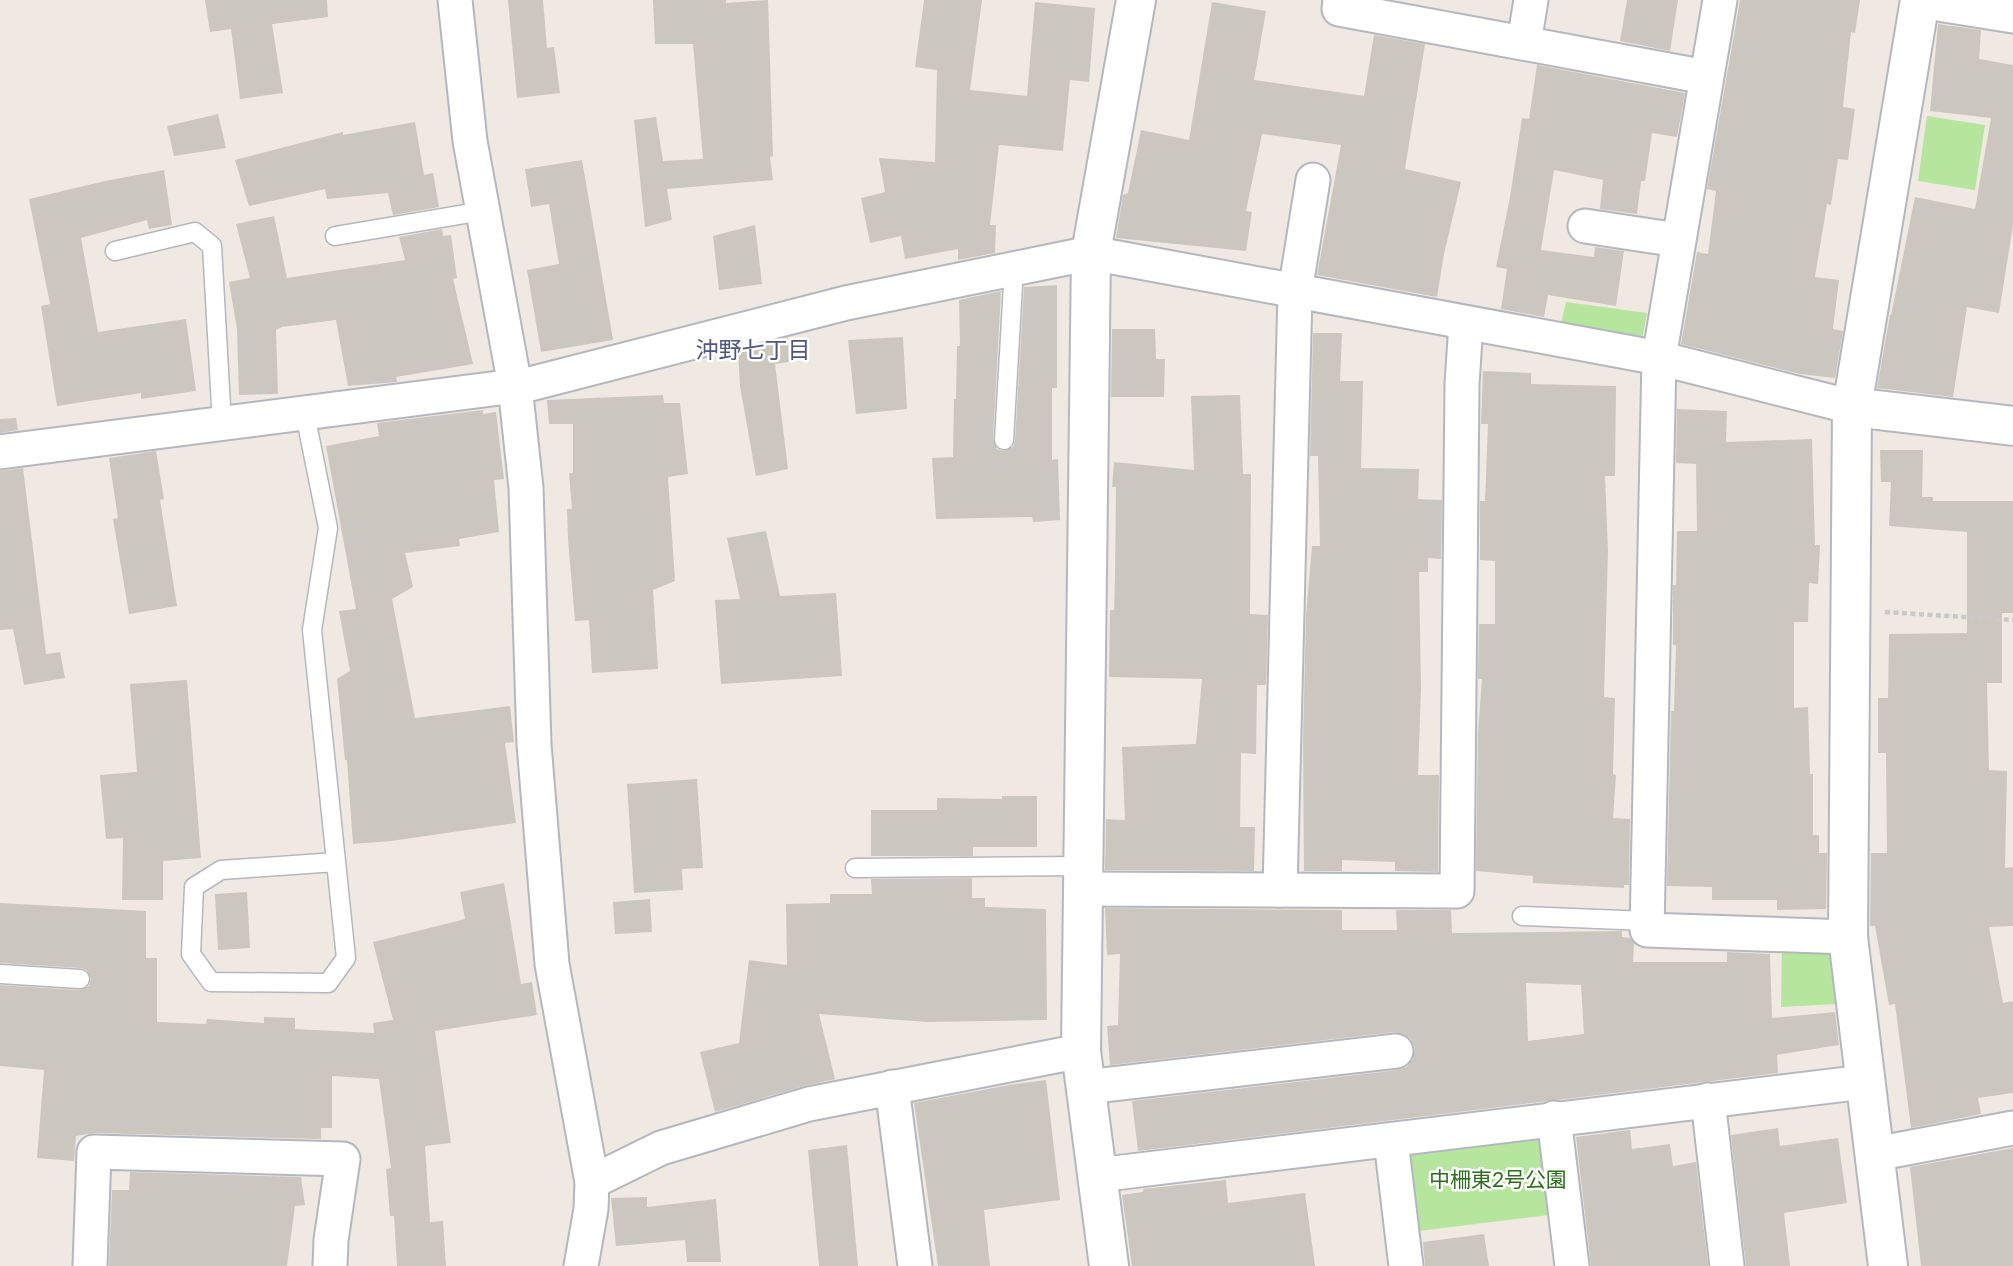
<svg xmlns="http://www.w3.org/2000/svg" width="2013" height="1266" viewBox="0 0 2013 1266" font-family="Lato,'Noto Sans JP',sans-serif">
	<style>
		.green { fill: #b6e59e }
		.building { fill: #cbc7bf; fill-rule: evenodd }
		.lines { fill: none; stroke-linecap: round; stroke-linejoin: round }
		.lane-casing { stroke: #b4b7c1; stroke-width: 21 }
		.street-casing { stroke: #b4b7c1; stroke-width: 37 }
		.secondary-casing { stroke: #b4b7c1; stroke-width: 42 }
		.path { stroke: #c9c9c9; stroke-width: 4.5; stroke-dasharray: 5 3.5; stroke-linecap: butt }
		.lane { stroke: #fff; stroke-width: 18 }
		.street { stroke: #fff; stroke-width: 33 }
		.secondary { stroke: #fff; stroke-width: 38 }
		.labels { text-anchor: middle; stroke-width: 5; stroke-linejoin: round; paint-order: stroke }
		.park-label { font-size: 21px; fill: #2c6e1b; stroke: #fff }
		.neighbourhood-label { font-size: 23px; fill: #4d5680; stroke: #fff }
	</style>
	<rect width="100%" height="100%" fill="#efe9e1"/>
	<g class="green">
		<polygon points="1927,116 1985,125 1975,190 1918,181"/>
		<polygon points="1566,302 1647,313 1641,344 1560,328"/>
		<polygon points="1782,945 1834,951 1836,1004 1781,1007"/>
		<polygon points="1546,1132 1557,1214 1419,1231 1408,1152"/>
	</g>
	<g class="building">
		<polygon points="205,0 327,0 328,17 272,24 283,93 240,99 231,29 210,32"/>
		<polygon points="508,0 543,0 547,48 554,47 560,93 517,98"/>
		<polygon points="653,0 726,0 726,3 768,0 773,156 770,157 773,180 667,189 672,220 645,227 634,120 656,117 663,161 703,159 693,44 655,44"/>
		<polygon points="924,0 982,0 970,90 1027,96 1035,2 1095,8 1089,82 1070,80 1063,151 999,145 990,225 996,225 995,253 958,260 958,249 905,259 901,236 870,243 861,198 885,192 879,158 935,162 937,70 915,67"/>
		<polygon points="1627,0 1678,0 1670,51 1620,41"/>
		<polygon points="1740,0 1860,0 1855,33 1851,32 1843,107 1855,109 1848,160 1838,159 1831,205 1827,204 1815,277 1839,280 1833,329 1843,331 1835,378 1800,374 1681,344 1697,252 1708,254 1716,191 1707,189"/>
		<polygon points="1212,2 1266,11 1254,80 1364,96 1374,35 1425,44 1405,169 1461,182 1444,254 1437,297 1317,275 1341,145 1262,134 1246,211 1252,212 1246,251 1116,238 1123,195 1128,193 1141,130 1189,140"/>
		<polygon points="1938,24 1981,30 1979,59 2013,65 2013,225 1999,313 1967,307 1953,397 1877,388 1890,315 1891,315 1915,197 1975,209 1991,118 1930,111"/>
		<polygon points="1537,65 1685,93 1677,137 1652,133 1645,181 1641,181 1637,214 1600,209 1603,180 1554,170 1541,250 1594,257 1595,247 1624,251 1616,306 1548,295 1544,317 1501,309 1507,269 1496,267 1510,197 1522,118 1529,119"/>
		<polygon points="218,114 226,148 174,156 167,126"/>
		<polygon points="415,122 424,175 433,173 439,207 393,215 388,193 327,199 325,189 249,206 235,160 343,132 343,135"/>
		<polygon points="582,160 613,340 541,352 527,270 559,264 549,204 531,207 525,169"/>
		<polygon points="164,170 172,225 149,229 147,220 81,238 98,332 186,319 196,391 141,399 141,393 57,406 41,306 50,304 29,199 105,181"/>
		<polygon points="274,216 287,278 405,260 399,237 442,229 443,236 451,235 457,278 453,279 473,364 396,377 397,382 348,386 336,320 282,327 276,330 278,394 239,395 237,329 229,282 250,278 236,224"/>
		<polygon points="755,225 762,284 719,290 713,236"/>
		<polygon points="1057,285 1057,388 1052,388 1052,460 1058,459 1060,520 1033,522 1032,517 936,519 932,458 953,457 954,399 956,399 957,346 960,346 959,300 1001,291 993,439 997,449 1004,451 1013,447 1015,441 1024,287"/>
		<polygon points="1112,329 1155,329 1156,359 1165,359 1164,397 1111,397"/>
		<polygon points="1313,333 1342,333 1340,381 1363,381 1361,468 1419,469 1418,499 1442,500 1441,559 1428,558 1428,572 1419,572 1421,688 1418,775 1439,775 1438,872 1395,871 1395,862 1342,860 1342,871 1304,871 1303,740 1306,615 1312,546 1320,546 1318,456 1310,456"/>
		<polygon points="903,337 907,409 856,414 848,340"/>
		<polygon points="788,338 789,362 775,364 788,469 756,476 740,386 738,350"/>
		<polygon points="1483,371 1531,373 1531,384 1616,386 1615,476 1605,476 1608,551 1604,697 1615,698 1613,774 1616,775 1613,818 1630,819 1629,885 1624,885 1624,888 1533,883 1533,876 1476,871 1478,732 1482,679 1478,679 1479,624 1495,624 1495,561 1480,560 1480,501 1485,501 1488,424 1481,424"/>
		<polygon points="663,395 664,403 680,403 688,474 668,477 675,581 653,590 658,669 592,673 589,620 575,621 568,540 567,509 572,509 569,473 573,473 573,424 549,424 547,400"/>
		<polygon points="1240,395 1243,474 1251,474 1250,614 1268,615 1266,685 1257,685 1256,754 1241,753 1240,827 1255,827 1254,871 1105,870 1106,819 1125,820 1122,747 1196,744 1202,679 1109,677 1110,610 1114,610 1115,576 1116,487 1112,487 1114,462 1194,470 1191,396"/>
		<polygon points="1677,409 1727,411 1726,442 1812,439 1815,545 1820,545 1818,584 1809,583 1808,622 1794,622 1794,708 1808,707 1810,774 1813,774 1813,835 1819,835 1819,853 1827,853 1826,909 1777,910 1777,900 1712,900 1712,887 1667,886 1671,711 1674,711 1676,645 1673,645 1673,585 1676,585 1677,531 1697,531 1696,464 1676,463"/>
		<polygon points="483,410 483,414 496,412 504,479 494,480 499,532 459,539 460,546 405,553 413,587 392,599 415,718 510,706 514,742 505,743 516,823 391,841 353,844 347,760 345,760 337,679 350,671 339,611 356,609 326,446 379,436 377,423"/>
		<polygon points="16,418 18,430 0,433 0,419"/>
		<polygon points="1880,450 1923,450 1922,497 1933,497 1933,501 2013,501 2013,613 2002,613 2002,683 1987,683 1989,770 2007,771 2005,868 2013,867 2013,926 1989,927 2003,1003 2013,1001 2013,1093 1978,1098 1981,1114 1911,1128 1895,1004 1889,1005 1875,926 1870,926 1871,853 1887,853 1886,753 1878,753 1878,698 1888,698 1889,634 1967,633 1967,532 1889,526 1891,482 1881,482"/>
		<polygon points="156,451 164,499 160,500 177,606 129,614 113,519 118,518 109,458"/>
		<polygon points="23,468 46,654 60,652 65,678 24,685 13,629 0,630 0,471"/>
		<polygon points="766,531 780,596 836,593 842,676 721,684 715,600 740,599 727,538"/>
		<polygon points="187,680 201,858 163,861 163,900 122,900 123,838 106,839 100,775 137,772 130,684"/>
		<polygon points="697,779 703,868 682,869 683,890 634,893 627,784"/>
		<polygon points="1002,796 1037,796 1037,847 973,847 973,856 871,856 871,810 937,810 937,798 1002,799"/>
		<polygon points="972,878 972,898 985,898 985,907 1046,909 1047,1020 927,1022 819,1014 835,1079 804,1086 715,1112 700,1052 739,1043 749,960 787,965 786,904 830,903 830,894 872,894 871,879"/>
		<polygon points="504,883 521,984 532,982 537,1015 435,1031 451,1143 425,1146 430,1222 443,1221 446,1266 397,1266 394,1216 390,1216 386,1169 391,1168 379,1079 332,1076 332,1128 321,1128 321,1139 95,1133 76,1136 74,1161 37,1158 44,1070 0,1066 0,985 79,990 89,986 91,979 87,970 81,968 0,963 0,903 146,911 146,958 157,958 157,1022 206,1024 207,1019 264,1023 264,1017 295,1018 295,1029 374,1033 373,1023 393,1020 373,942 465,919 460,892"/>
		<polygon points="247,892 250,948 218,950 215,894"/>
		<polygon points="650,899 652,932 615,934 613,902"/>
		<path d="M1105 908 1342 910V930H1397L1396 910H1451L1452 933 1622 931V937L1630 938 1634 943 1633 962H1727V952L1770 954 1772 1018 1835 1012 1839 1045 1777 1055 1778 1073 1138 1151 1132 1101 1398 1070 1407 1067 1413 1059 1415 1048 1411 1039 1404 1034 1394 1032 1110 1065 1107 1026 1118 1025 1120 954 1107 955ZM1526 983 1581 985 1584 1034 1528 1041Z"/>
		<polygon points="1046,1080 1060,1200 984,1210 990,1266 938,1266 914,1103 1009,1085"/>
		<polygon points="1778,1128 1780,1146 1838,1138 1847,1203 1784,1213 1790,1266 1746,1266 1731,1135"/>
		<polygon points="1630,1130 1632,1149 1670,1144 1673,1166 1696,1162 1708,1266 1591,1266 1576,1137"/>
		<polygon points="847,1145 858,1266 819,1266 808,1150"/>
		<polygon points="2013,1148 2013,1266 1921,1266 1910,1167"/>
		<polygon points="130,1172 301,1177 305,1205 295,1206 287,1266 109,1266 112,1190 129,1190"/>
		<polygon points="1226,1180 1228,1203 1305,1193 1315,1266 1132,1266 1122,1195 1143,1192 1143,1189"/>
		<polygon points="647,1197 647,1207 716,1199 721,1262 687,1262 685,1240 616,1246 611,1198"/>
		<polygon points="1484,1234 1489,1266 1425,1266 1423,1242"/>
	</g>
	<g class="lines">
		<g class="lane-casing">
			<g id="lane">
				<polyline points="335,236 483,211"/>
				<polyline points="115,251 195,232 212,246 222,424"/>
				<polyline points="305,414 328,528 312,630 346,958 328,983 211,982 191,954 194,887 221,870 336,862"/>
				<polyline points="1004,440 1014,268"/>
				<polyline points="855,868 1083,866"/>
				<polyline points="1522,916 1647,921"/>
				<polyline points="0,974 80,979"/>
			</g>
		</g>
		<g class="street-casing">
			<g id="street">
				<polyline points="455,0 470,141 515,386 526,488 534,744 552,964 592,1182 591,1209 581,1266"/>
				<polyline points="1340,0 1339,9 1706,77"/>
				<polyline points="1720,0 1659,358 1647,930 1848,937"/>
				<polyline points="1919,1 2013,16"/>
				<polyline points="1524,43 1531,0"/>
				<polyline points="1585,226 1678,240"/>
				<polyline points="0,452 530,384 846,303 1091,253 1659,358 1852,407"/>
				<polyline points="1082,889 1457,891 1462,384 1466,323"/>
				<polyline points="1280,890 1295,292 1313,180"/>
				<polyline points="892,1087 915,1266"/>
				<polyline points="1086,1087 1396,1051"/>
				<polyline points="1708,1100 1727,1266"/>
				<polyline points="1554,1118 1572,1266"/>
				<polyline points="1391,1141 1406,1266"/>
				<polyline points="1875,1154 2013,1128"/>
				<path d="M1098 1175C1354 1146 1609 1112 1864 1082"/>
				<polyline points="592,1182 661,1148 809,1104 1081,1051"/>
				<polyline points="90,1266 94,1152 343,1159 331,1240 330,1266"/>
			</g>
		</g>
		<g class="secondary-casing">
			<g id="secondary">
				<polyline points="1852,407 2013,426"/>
				<polyline points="1109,1266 1081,1051 1091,253 1136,0"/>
				<polyline points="1888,1266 1848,937 1852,407 1920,0"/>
			</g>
		</g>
		<polyline class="path" points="1885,612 2013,620"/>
		<use href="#lane" class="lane"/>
		<use href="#street" class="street"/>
		<use href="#secondary" class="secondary"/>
	</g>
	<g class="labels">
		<g class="park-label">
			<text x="1498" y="1187">中柵東2号公園</text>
		</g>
		<g class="neighbourhood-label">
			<text x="753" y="358">沖野七丁目</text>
		</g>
	</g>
</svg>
